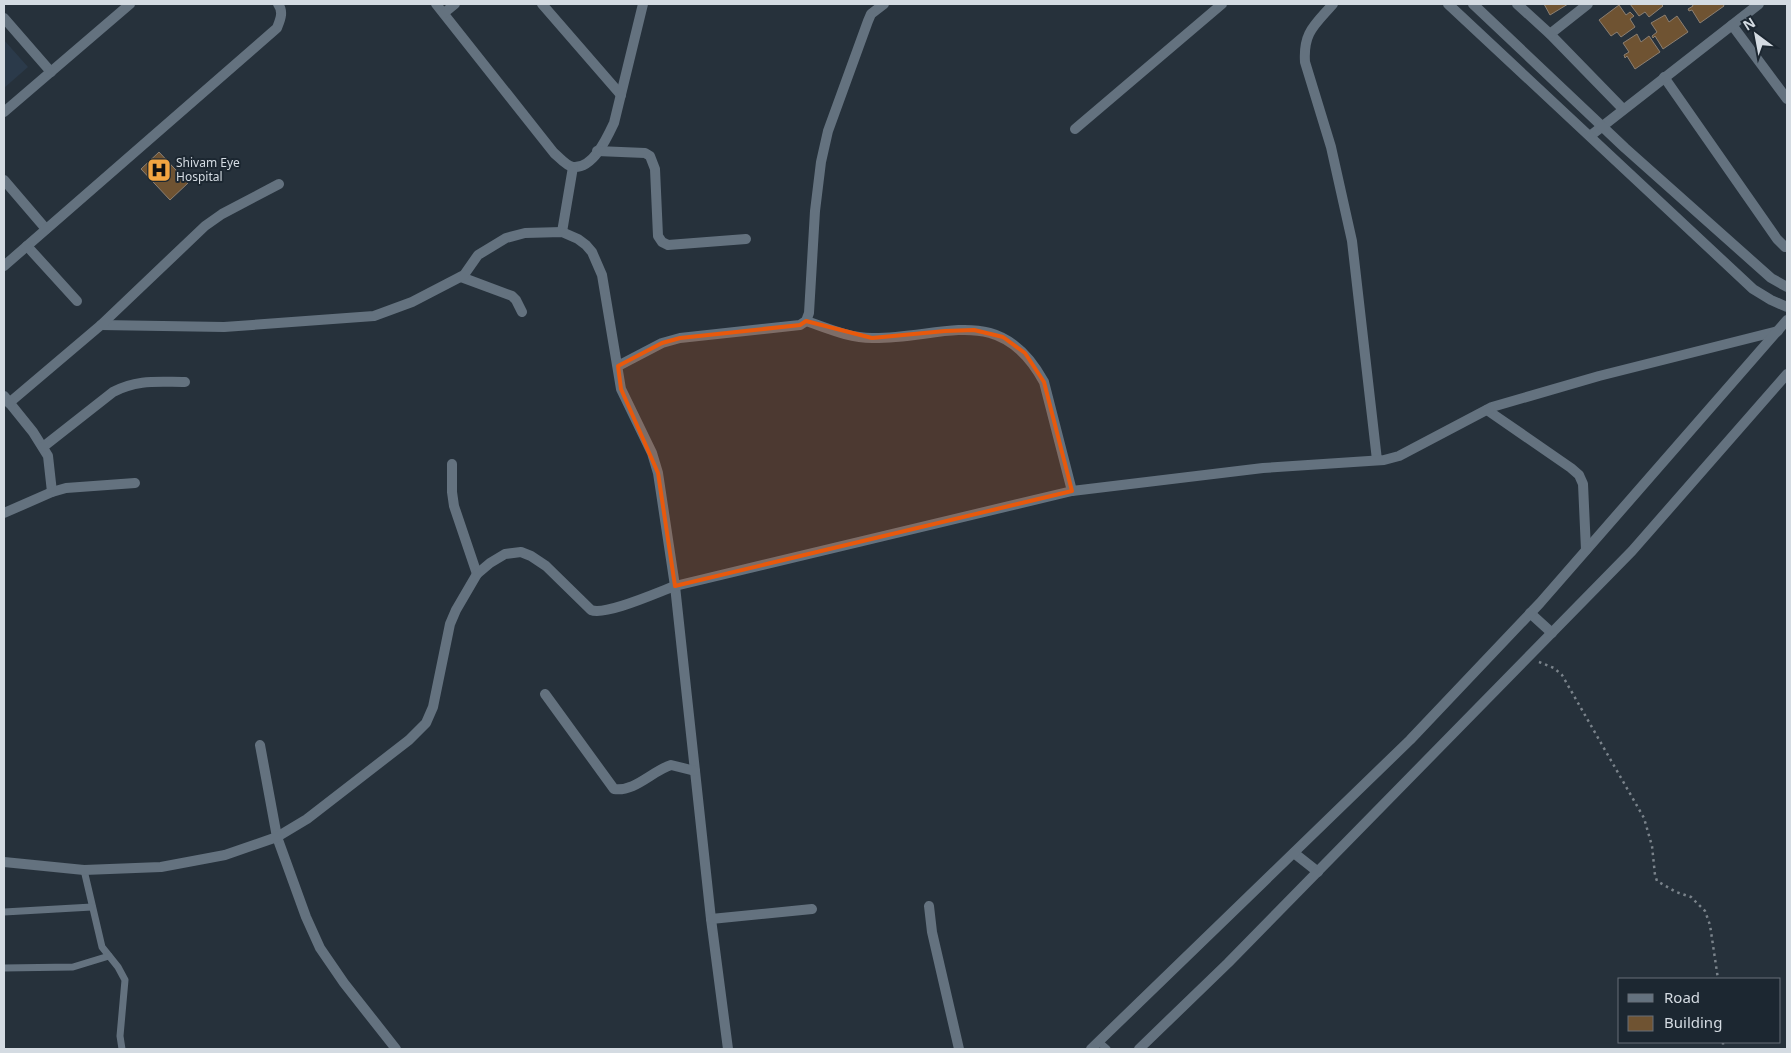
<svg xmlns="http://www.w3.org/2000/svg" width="1791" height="1053" viewBox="0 0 1791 1053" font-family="'Noto Sans',sans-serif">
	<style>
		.built { fill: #2b3a4a }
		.building { fill: #6f5332; stroke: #8b7f72 }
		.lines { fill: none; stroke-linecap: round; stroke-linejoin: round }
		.path { stroke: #7a838b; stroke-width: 2.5; stroke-dasharray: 2.5 4; stroke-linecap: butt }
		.service { stroke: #64727f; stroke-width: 7 }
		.minor { stroke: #64727f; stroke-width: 10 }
		.tertiary { stroke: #64727f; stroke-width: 10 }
		.marked { fill: #e8590c; fill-opacity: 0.2; stroke: #e8590c; stroke-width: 4; stroke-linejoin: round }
		.labels { text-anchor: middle; stroke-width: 4; stroke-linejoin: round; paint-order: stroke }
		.poi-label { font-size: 12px; fill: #d4dbe2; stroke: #1c2731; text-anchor: start }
	</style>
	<rect width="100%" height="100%" fill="#26313b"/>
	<polygon class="built" points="4,40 28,67 4,88"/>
	<g class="building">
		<polygon points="1544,4 1568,4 1550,15"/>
		<polygon points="1630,4 1661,4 1663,6 1649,17 1645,12 1639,16"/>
		<polygon points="1692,4 1723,4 1724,6 1700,23 1692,10 1689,11 1688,9 1693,6"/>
		<polygon points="1619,5 1626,15 1630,12 1634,16 1630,19 1635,27 1621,37 1617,32 1611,36 1599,20"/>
		<polygon points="1665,15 1669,22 1677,16 1688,32 1663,49 1655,36 1653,38 1652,36 1657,32 1651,23"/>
		<polygon points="1637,34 1641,42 1649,36 1660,52 1635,69 1627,56 1625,58 1624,55 1629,52 1623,43"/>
		<polygon points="159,152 188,183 170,200 141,169"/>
	</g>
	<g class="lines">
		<g class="path">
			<polyline points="1539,662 1554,668 1562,675 1644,818 1652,846 1655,875 1657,881 1676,892 1691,897 1705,911 1710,925 1718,979"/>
			<polyline points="1723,1042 1723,1049"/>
		</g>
		<g class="service">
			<polyline points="84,870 102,947 118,967 125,980 120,1036 122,1049"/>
			<polyline points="4,912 92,907"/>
			<polyline points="4,968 73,967 109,956"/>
			<polyline points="1099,1042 1107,1049"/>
		</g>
		<g class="minor">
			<path d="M436 4 554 153C559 157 566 166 573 167 593 169 607 138 614 123L643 4"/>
			<polyline points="542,4 621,95"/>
			<path d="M1333 4C1315 25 1303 32 1305 62L1331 147 1352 241 1377 460"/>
			<polyline points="1517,4 1550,34 1623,109"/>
			<polyline points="444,13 455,4"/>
			<polyline points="4,18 51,72"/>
			<polyline points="1732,25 1787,99"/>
			<polyline points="1550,34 1588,4"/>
			<polyline points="1664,77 1777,239 1785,247 1787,246"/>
			<polyline points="1075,129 1222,4"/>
			<polyline points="1590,136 1759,4"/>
			<polyline points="597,151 645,153 650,156 655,169 658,236 662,242 668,245 746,239"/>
			<polyline points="4,180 46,229"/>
			<polyline points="562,232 573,167"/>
			<polyline points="27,246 77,301"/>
			<path d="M4 266 277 28C280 20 284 12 278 4"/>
			<polyline points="461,277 512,296 516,300 522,312"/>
			<path d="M806 321C827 328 849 338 872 338 943 339 1000 301 1044 382L1072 491"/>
			<polyline points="101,325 224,327 374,316 412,302 464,275 478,255 506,238 525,233 562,232 578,239 586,245 592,252 602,275 621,389 652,453 658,473 675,586 711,919 728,1049"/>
			<polyline points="618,366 662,343 680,338 800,325 806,321 809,313 815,211 821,162 828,131 868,21 871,14 884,4"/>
			<polyline points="4,396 33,432 48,456 52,492"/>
			<polyline points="9,403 101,325 205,226 222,214 279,184"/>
			<polyline points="1487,410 1571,468 1579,475 1583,484 1586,550"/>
			<path d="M43 447 113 392C137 379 158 382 185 382"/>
			<polyline points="452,464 452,492 454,506 477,574"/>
			<polyline points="4,513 52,492 66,488 135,483"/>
			<polyline points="1530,613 1552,633"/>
			<path d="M545 694 614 789C635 792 652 771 671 765L695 771"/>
			<polyline points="260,745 277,837 306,917 320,948 344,983 396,1049"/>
			<polyline points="1294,853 1318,872"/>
			<path d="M4 862 84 870 161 867 225 855 277 837 307 819 409 740 426 723 433 707 450 624 456 610 477 574 490 563 505 554 521 552 531 556 546 566 591 610C606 616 658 592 675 586L1072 491 1263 468 1384 460 1399 456 1492 407 1599 376 1778 331"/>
			<polyline points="929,906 932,932 959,1049"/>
			<polyline points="711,919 812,909"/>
			<polyline points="1091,1049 1410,740 1540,603 1787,320"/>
			<polyline points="1139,1049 1228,963 1632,551 1787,374"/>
		</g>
		<g class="tertiary">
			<polyline points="1448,4 1753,289 1771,300 1787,307"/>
			<polyline points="1473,4 1625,148 1771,278 1787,287"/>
			<polyline points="4,112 130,4"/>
		</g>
	</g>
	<path class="marked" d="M806 321 872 338 945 331 974 330 1003 337 1025 353 1044 382 1072 491 675 586 658 473 621 389 618 366 662 343 680 338 800 325Z"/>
	<defs>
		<g id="hospital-square" transform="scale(1.25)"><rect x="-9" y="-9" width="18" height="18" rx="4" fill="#f2a541" stroke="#1c2731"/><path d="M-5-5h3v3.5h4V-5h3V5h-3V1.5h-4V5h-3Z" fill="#111"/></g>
	</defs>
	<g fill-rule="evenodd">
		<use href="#hospital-square" x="159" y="170"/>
	</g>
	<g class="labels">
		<g class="poi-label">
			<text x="176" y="167">Shivam Eye<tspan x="176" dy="14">Hospital</tspan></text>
		</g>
	</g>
	<rect width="1791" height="1053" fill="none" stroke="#d4dbe2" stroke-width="10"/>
	<rect x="1618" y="978" width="162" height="65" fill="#1c2731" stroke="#666f78"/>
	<rect x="1628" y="994" width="25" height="8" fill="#64727f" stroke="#666f78"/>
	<text x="1664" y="1003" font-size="15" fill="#d4dbe2">Road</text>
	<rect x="1628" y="1016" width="25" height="15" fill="#6f5332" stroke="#666f78"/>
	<text x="1664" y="1028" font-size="15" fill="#d4dbe2">Building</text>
	<g transform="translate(1756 35) rotate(328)" stroke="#1c2731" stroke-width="4" paint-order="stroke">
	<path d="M0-4L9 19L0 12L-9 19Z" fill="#d4dbe2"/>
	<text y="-8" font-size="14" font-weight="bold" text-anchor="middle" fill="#d4dbe2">N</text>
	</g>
</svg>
